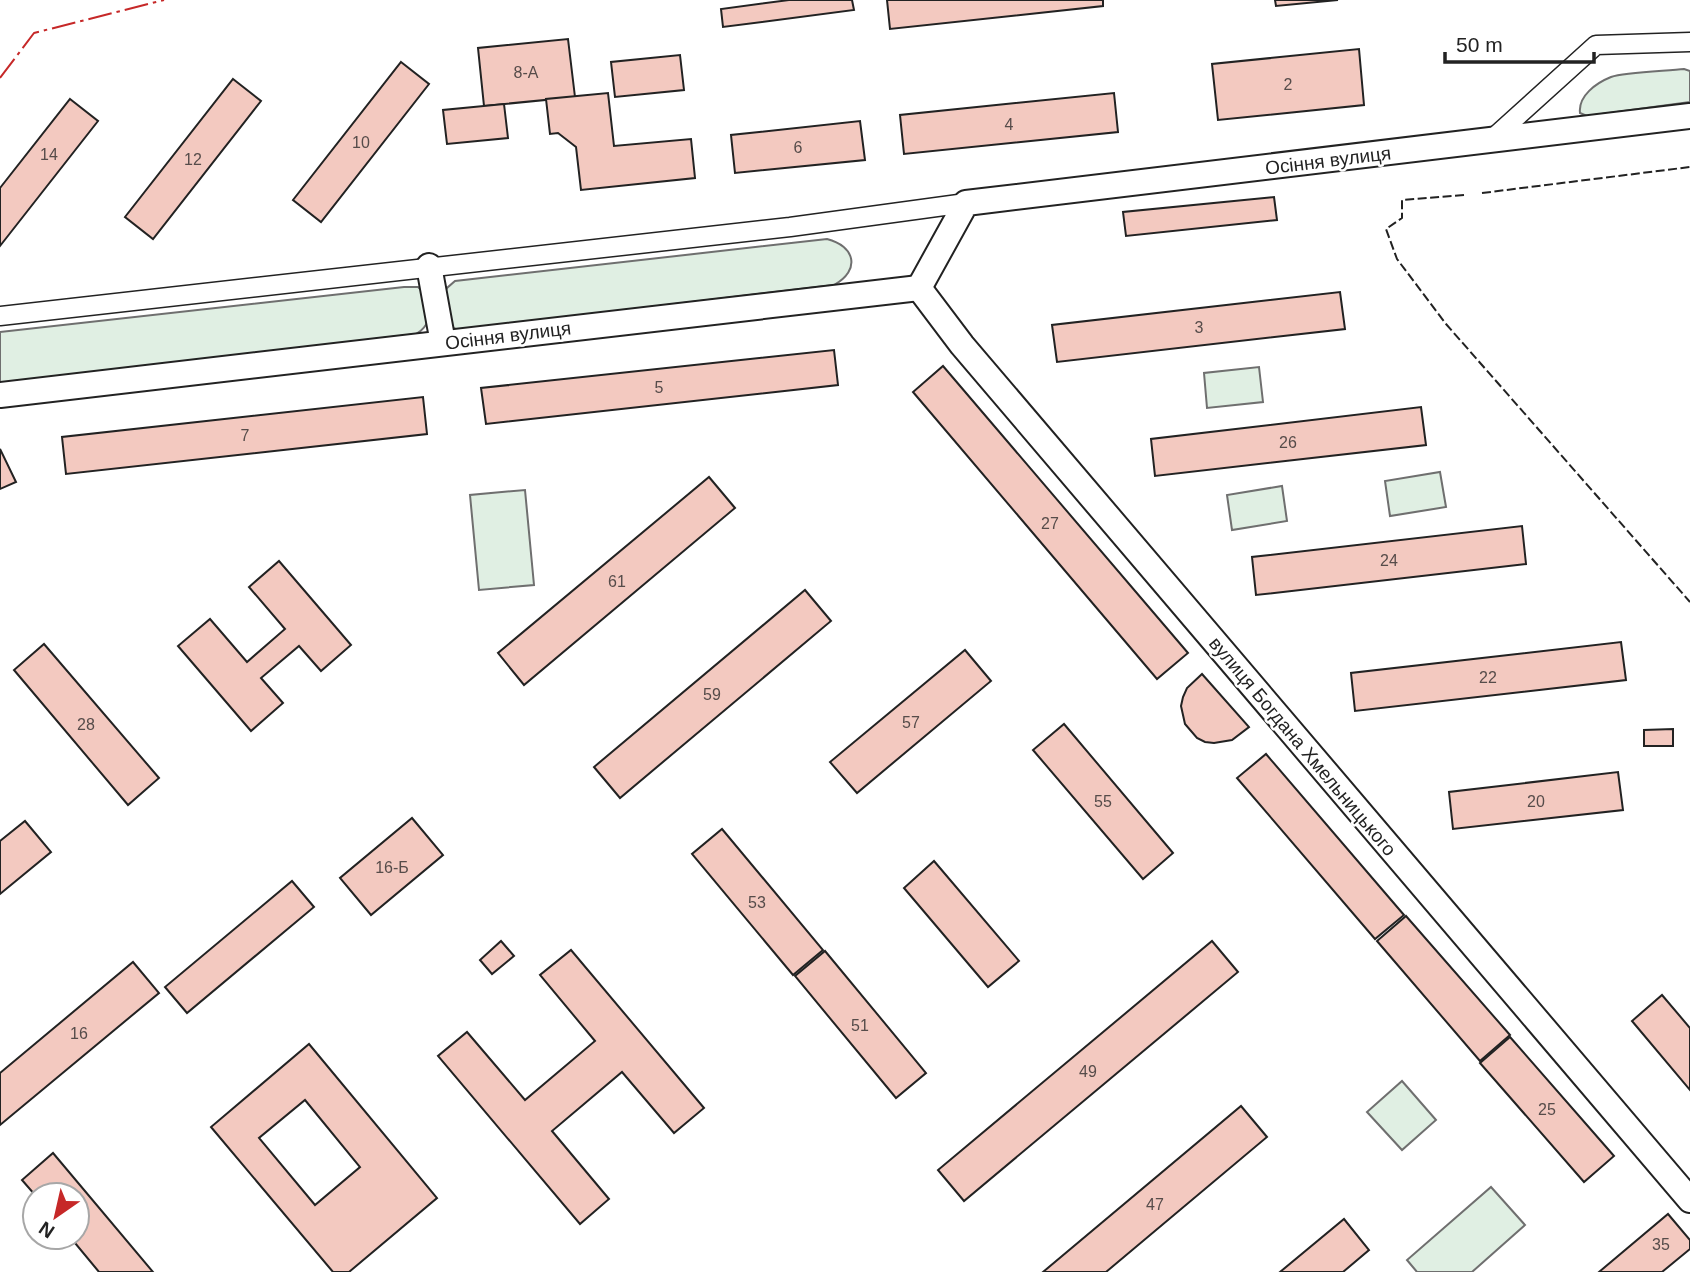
<svg xmlns="http://www.w3.org/2000/svg" width="1690" height="1272" viewBox="0 0 1690 1272" font-family="Helvetica,sans-serif">
	<style>
		.green { fill: #e0efe3; stroke: #6f6f6f; stroke-width: 2 }
		.building { fill: #f3c9c0; stroke: #222; stroke-width: 2; fill-rule: evenodd }
		.lines { fill: none; stroke-linecap: round; stroke-linejoin: round }
		.street-casing { stroke: #222; stroke-width: 21 }
		.secondary-casing { stroke: #222; stroke-width: 28 }
		.street { stroke: #fff; stroke-width: 18 }
		.secondary { stroke: #fff; stroke-width: 24 }
		.fence { stroke: #222; stroke-width: 2; stroke-dasharray: 9 3.5; stroke-linecap: butt }
		.power { stroke: #c62828; stroke-width: 2; stroke-dasharray: 24 5 3.5 5; stroke-linecap: butt }
		.labels { text-anchor: middle; stroke-width: 5; stroke-linejoin: round; paint-order: stroke }
		.number-label { font-size: 16px; fill: #564c4a }
		.street-label { font-size: 19px; fill: #222; stroke: #fff }
	</style>
	<rect width="100%" height="100%" fill="#fff"/>
	<g class="green">
		<path d="M1684 69 1690 71V102L1587 116 1580 113C1578 96 1596 83 1611 77 1625 72 1667 71 1684 69Z"/>
		<path d="M827 239C855 246 861 270 834 285L458 330 451 327 442 297 447 288 455 281Z"/>
		<path d="M404 287H418L428 296C429 312 432 325 416 334L0 384V332Z"/>
		<polygon points="1259,367 1263,402 1207,408 1204,373"/>
		<polygon points="1440,472 1446,507 1390,516 1385,481"/>
		<polygon points="1282,486 1287,521 1232,530 1227,495"/>
		<polygon points="525,490 534,585 479,590 470,495"/>
		<polygon points="1402,1081 1436,1120 1402,1150 1367,1112"/>
		<polygon points="1491,1187 1525,1225 1472,1272 1417,1272 1407,1260"/>
	</g>
	<g class="building">
		<polygon points="789,0 852,0 854,10 723,27 721,9"/>
		<polygon points="887,0 1103,0 1103,6 890,29"/>
		<polygon points="1275,0 1338,0 1276,6"/>
		<polygon points="568,39 575,97 484,106 478,48"/>
		<polygon points="1359,49 1364,105 1218,120 1212,64"/>
		<polygon points="680,55 684,90 615,97 611,62"/>
		<polygon points="401,62 429,84 321,222 293,200"/>
		<polygon points="233,79 261,101 153,239 125,217"/>
		<polygon points="608,93 614,146 691,139 695,178 581,190 576,147 558,133 550,134 546,99"/>
		<polygon points="1114,93 1118,132 904,154 900,115"/>
		<polygon points="70,99 98,121 0,246 0,188"/>
		<polygon points="504,104 508,138 447,144 443,110"/>
		<polygon points="860,121 865,160 735,173 731,135"/>
		<polygon points="1274,197 1277,220 1126,236 1123,212"/>
		<polygon points="1340,292 1345,329 1057,362 1052,325"/>
		<polygon points="834,350 838,385 486,424 481,388"/>
		<polygon points="943,366 1188,653 1157,679 913,392"/>
		<polygon points="423,397 427,434 66,474 62,437"/>
		<polygon points="1421,407 1426,445 1155,476 1151,439"/>
		<polygon points="0,449 16,482 0,489"/>
		<polygon points="709,477 735,508 524,685 498,653"/>
		<polygon points="1522,526 1526,564 1256,595 1252,557"/>
		<polygon points="279,561 351,645 321,671 299,646 261,678 283,703 251,731 178,646 210,619 247,662 285,629 249,587"/>
		<polygon points="805,590 831,621 620,798 594,767"/>
		<polygon points="1621,642 1626,680 1355,711 1351,673"/>
		<polygon points="44,644 159,778 128,805 14,670"/>
		<polygon points="965,650 991,681 857,793 830,762"/>
		<polygon points="1202,674 1249,727 1232,740 1214,743 1205,742 1197,738 1185,724 1181,706 1183,697 1187,688"/>
		<polygon points="1064,724 1173,853 1143,879 1033,750"/>
		<polygon points="1673,729 1673,746 1644,746 1644,730"/>
		<polygon points="1266,754 1404,915 1375,939 1237,778"/>
		<polygon points="1618,772 1623,810 1453,829 1449,792"/>
		<polygon points="412,818 443,855 371,915 340,878"/>
		<polygon points="25,821 51,852 0,894 0,841"/>
		<polygon points="722,829 823,950 793,975 692,854"/>
		<polygon points="934,861 1019,961 988,987 904,888"/>
		<polygon points="292,881 314,907 187,1013 165,987"/>
		<polygon points="1406,916 1510,1035 1480,1061 1377,941"/>
		<polygon points="501,941 514,956 492,974 480,960"/>
		<polygon points="1212,941 1238,972 964,1201 938,1170"/>
		<polygon points="571,950 704,1108 674,1133 622,1072 552,1131 609,1199 580,1224 438,1056 467,1032 525,1100 595,1041 540,975"/>
		<polygon points="825,951 926,1073 896,1098 795,976"/>
		<polygon points="133,962 159,993 0,1125 0,1073"/>
		<polygon points="1662,995 1690,1028 1690,1090 1632,1021"/>
		<polygon points="1510,1037 1614,1156 1584,1182 1480,1063"/>
		<path d="M309 1044 437 1198 349 1272H333L211 1127ZM305 1100 360 1167 315 1205 259 1138Z"/>
		<polygon points="1241,1106 1267,1137 1106,1272 1043,1272"/>
		<polygon points="53,1153 153,1272 99,1272 70,1237 77,1237 77,1195 35,1195 22,1180"/>
		<polygon points="1668,1214 1690,1240 1690,1249 1662,1272 1599,1272"/>
		<polygon points="1344,1219 1369,1250 1343,1272 1280,1272"/>
	</g>
	<g class="lines">
		<g class="street-casing">
			<g id="street">
				<polyline points="1491,140 1596,45 1690,42"/>
				<polyline points="0,316 790,227 966,203"/>
			</g>
		</g>
		<g class="secondary-casing">
			<g id="secondary">
				<polyline points="429,266 443,343"/>
				<polyline points="919,288 962,345 1690,1200"/>
				<polyline points="919,288 966,203 1690,116"/>
				<polyline points="0,395 919,288"/>
			</g>
		</g>
		<use href="#street" class="street"/>
		<use href="#secondary" class="secondary"/>
		<g class="fence">
			<polyline points="1482,193 1690,167"/>
			<polyline points="1464,195 1402,200 1402,218 1386,229 1397,259 1446,324 1690,602"/>
		</g>
		<polyline class="power" points="0,78 34,33 164,0"/>
	</g>
	<g class="labels">
		<g class="number-label">
			<text x="526" y="78">8-А</text>
			<text x="1288" y="90">2</text>
			<text x="1009" y="130">4</text>
			<text x="361" y="148">10</text>
			<text x="798" y="153">6</text>
			<text x="49" y="160">14</text>
			<text x="193" y="165">12</text>
			<text x="1199" y="333">3</text>
			<text x="659" y="393">5</text>
			<text x="245" y="441">7</text>
			<text x="1288" y="448">26</text>
			<text x="1050" y="529">27</text>
			<text x="1389" y="566">24</text>
			<text x="617" y="587">61</text>
			<text x="1488" y="683">22</text>
			<text x="712" y="700">59</text>
			<text x="911" y="728">57</text>
			<text x="86" y="730">28</text>
			<text x="1103" y="807">55</text>
			<text x="1536" y="807">20</text>
			<text x="392" y="873">16-Б</text>
			<text x="757" y="908">53</text>
			<text x="860" y="1031">51</text>
			<text x="79" y="1039">16</text>
			<text x="1088" y="1077">49</text>
			<text x="1547" y="1115">25</text>
			<text x="1155" y="1210">47</text>
			<text x="1661" y="1250">35</text>
		</g>
		<g class="street-label">
			<text transform="translate(1328 160) rotate(-7)" y="7">Осіння вулиця</text>
			<text transform="translate(508 335) rotate(-7)" y="7">Осіння вулиця</text>
			<text transform="translate(1303 746) rotate(50)" y="7">вулиця Богдана Хмельницького</text>
		</g>
	</g>
	<g transform="translate(56 1216) rotate(214)"><circle r="33" fill="#ffffff" stroke="#a7a7a7" stroke-width="2"/>
	<path d="M0-5L12 26L0 18L-12 26Z" fill="#c62828"/>
	<text y="-10" font-size="19" font-weight="bold" text-anchor="middle" fill="#222222">N</text>
	</g>
	<path d="M1445 52v10h149v-10" fill="none" stroke="#222222" stroke-width="3.5"/>
	<text x="1456" y="52" font-size="21" fill="#222222" stroke="#ffffff" stroke-width="5" paint-order="stroke">50 m</text>
</svg>
